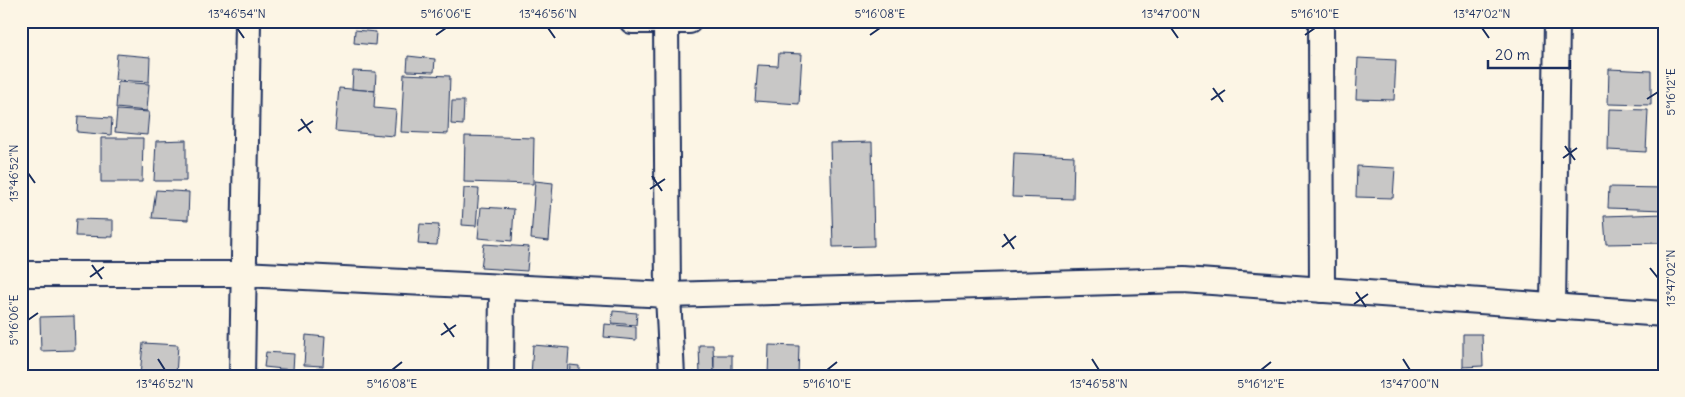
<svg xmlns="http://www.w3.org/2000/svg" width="1685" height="397" viewBox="0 0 1685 397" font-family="Delius,sans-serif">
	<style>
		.building { fill: #c8c7c6; stroke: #1b2f5e }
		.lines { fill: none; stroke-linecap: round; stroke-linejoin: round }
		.minor-casing { stroke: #1b2f5e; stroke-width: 28 }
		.minor { stroke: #fcf5e5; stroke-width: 24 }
		.ticks { fill: none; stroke: #1b2f5e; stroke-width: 2 }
		.neatline { fill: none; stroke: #1b2f5e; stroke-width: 2 }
		.ticks-label { font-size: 12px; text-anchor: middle; fill: #1b2f5e }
	</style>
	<rect width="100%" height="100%" fill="#fcf5e5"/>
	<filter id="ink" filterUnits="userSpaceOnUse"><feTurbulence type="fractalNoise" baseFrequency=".02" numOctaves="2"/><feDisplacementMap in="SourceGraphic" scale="10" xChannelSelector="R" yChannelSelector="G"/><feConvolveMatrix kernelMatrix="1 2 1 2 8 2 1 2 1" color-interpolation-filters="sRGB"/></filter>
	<g filter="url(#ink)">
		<g class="building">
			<polygon points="355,30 376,32 375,45 354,43"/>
			<polygon points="779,53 802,54 799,104 755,101 758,65 778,66"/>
			<polygon points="117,54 150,57 149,82 115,80"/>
			<polygon points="408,56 435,59 434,72 407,71"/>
			<polygon points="1358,58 1396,60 1394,100 1356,99"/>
			<polygon points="1609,69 1651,71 1651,105 1608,104"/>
			<polygon points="353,71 376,72 375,91 352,89"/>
			<polygon points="404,74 450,76 448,134 401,132"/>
			<polygon points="118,82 149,84 147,111 116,108"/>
			<polygon points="339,88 375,91 374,108 396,110 394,136 335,131"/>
			<polygon points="452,101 464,101 463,125 451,124"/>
			<polygon points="1609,109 1648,110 1646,152 1608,150"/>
			<polygon points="117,110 149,112 147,135 115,132"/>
			<polygon points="78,116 112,118 111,135 77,132"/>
			<polygon points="465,136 534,138 533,184 464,182"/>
			<polygon points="101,138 143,138 142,182 101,182"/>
			<polygon points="186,140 186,181 154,181 156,141"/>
			<polygon points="872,142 874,246 833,247 830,143"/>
			<polygon points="1014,153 1074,156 1073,199 1012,197"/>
			<polygon points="1357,166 1395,168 1393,198 1356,197"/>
			<polygon points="535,181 553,183 549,241 531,239"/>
			<polygon points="1609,187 1664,188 1664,210 1608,208"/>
			<polygon points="464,188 479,189 476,226 462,225"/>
			<polygon points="156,190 189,192 188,220 152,218"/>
			<polygon points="481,207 514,209 512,241 478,238"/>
			<polygon points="1664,214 1664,243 1606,244 1604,216"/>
			<polygon points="76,219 113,220 113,237 75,236"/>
			<polygon points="420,224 439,225 437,245 418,244"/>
			<polygon points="484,244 529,247 527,271 481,268"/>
			<polygon points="613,311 637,313 636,325 612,323"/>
			<polygon points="74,316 75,350 41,351 40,317"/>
			<polygon points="605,324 636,327 636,340 604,337"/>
			<polygon points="1463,334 1482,334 1483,366 1463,367"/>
			<polygon points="306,335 325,337 323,366 304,365"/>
			<polygon points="143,343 178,345 176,375 185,376 140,376"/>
			<polygon points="533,345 569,348 567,376 531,376"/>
			<polygon points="699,345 713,345 714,376 700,376"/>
			<polygon points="769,345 799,346 798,376 768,376"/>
			<polygon points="266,352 294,354 293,370 264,367"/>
			<rect x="714" y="355" width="18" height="21"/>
			<polygon points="570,365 579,366 579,376 569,376"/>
			<polygon points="260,371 298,374 298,376 260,376"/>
		</g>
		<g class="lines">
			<g class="minor-casing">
				<g id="minor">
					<polyline points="632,21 689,21"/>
					<polyline points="666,21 668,295 672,376"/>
					<polyline points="1321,21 1322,290"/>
					<polyline points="21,274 243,274 668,295 1184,280 1664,314"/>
					<polyline points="1553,307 1557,21"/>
					<polyline points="242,376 248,21"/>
					<polyline points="501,376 502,287"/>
				</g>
			</g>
			<use href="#minor" class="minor"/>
		</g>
	</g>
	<path class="ticks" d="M237 28 244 38M548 28 555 38M1171 28 1178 38M1482 28 1489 38M436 35 446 28M870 35 880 28M1305 35 1315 28M1213 88 1223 102M1647 99 1658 92M1211 100 1225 90M301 119 311 133M298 131 313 121M1565 146 1575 160M1563 158 1577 148M28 173 35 183M652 176 662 191M650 189 665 179M1004 234 1014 249M1002 247 1016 236M92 265 102 279M1650 268 1658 278M90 277 104 267M1356 292 1366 307M1354 304 1368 294M28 320 38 313M444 323 454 337M441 335 456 325M158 359 165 370M1092 359 1099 370M1403 359 1410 370M392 370 402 362M827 370 837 362M1261 370 1271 362"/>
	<rect width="1685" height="397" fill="none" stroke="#fcf5e5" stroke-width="55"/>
	<path d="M1488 60v8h82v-8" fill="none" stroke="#1b2f5e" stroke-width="2.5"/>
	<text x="1495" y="60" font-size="15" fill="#1b2f5e" stroke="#fcf5e5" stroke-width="4" paint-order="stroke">20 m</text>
	<rect x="28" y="28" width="1630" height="342" class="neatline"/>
	<g class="ticks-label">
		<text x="237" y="18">13°46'54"N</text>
		<text x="446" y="18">5°16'06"E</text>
		<text x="548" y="18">13°46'56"N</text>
		<text x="880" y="18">5°16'08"E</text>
		<text x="1171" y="18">13°47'00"N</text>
		<text x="1315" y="18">5°16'10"E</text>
		<text x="1482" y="18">13°47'02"N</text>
		<text transform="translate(1671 92) rotate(-90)" y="4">5°16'12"E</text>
		<text transform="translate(14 173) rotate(-90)" y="4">13°46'52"N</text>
		<text transform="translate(1671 278) rotate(-90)" y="4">13°47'02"N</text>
		<text transform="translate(14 320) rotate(-90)" y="4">5°16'06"E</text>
		<text x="165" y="388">13°46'52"N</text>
		<text x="392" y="388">5°16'08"E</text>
		<text x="827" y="388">5°16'10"E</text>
		<text x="1099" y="388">13°46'58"N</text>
		<text x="1261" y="388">5°16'12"E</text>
		<text x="1410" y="388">13°47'00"N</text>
	</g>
</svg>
